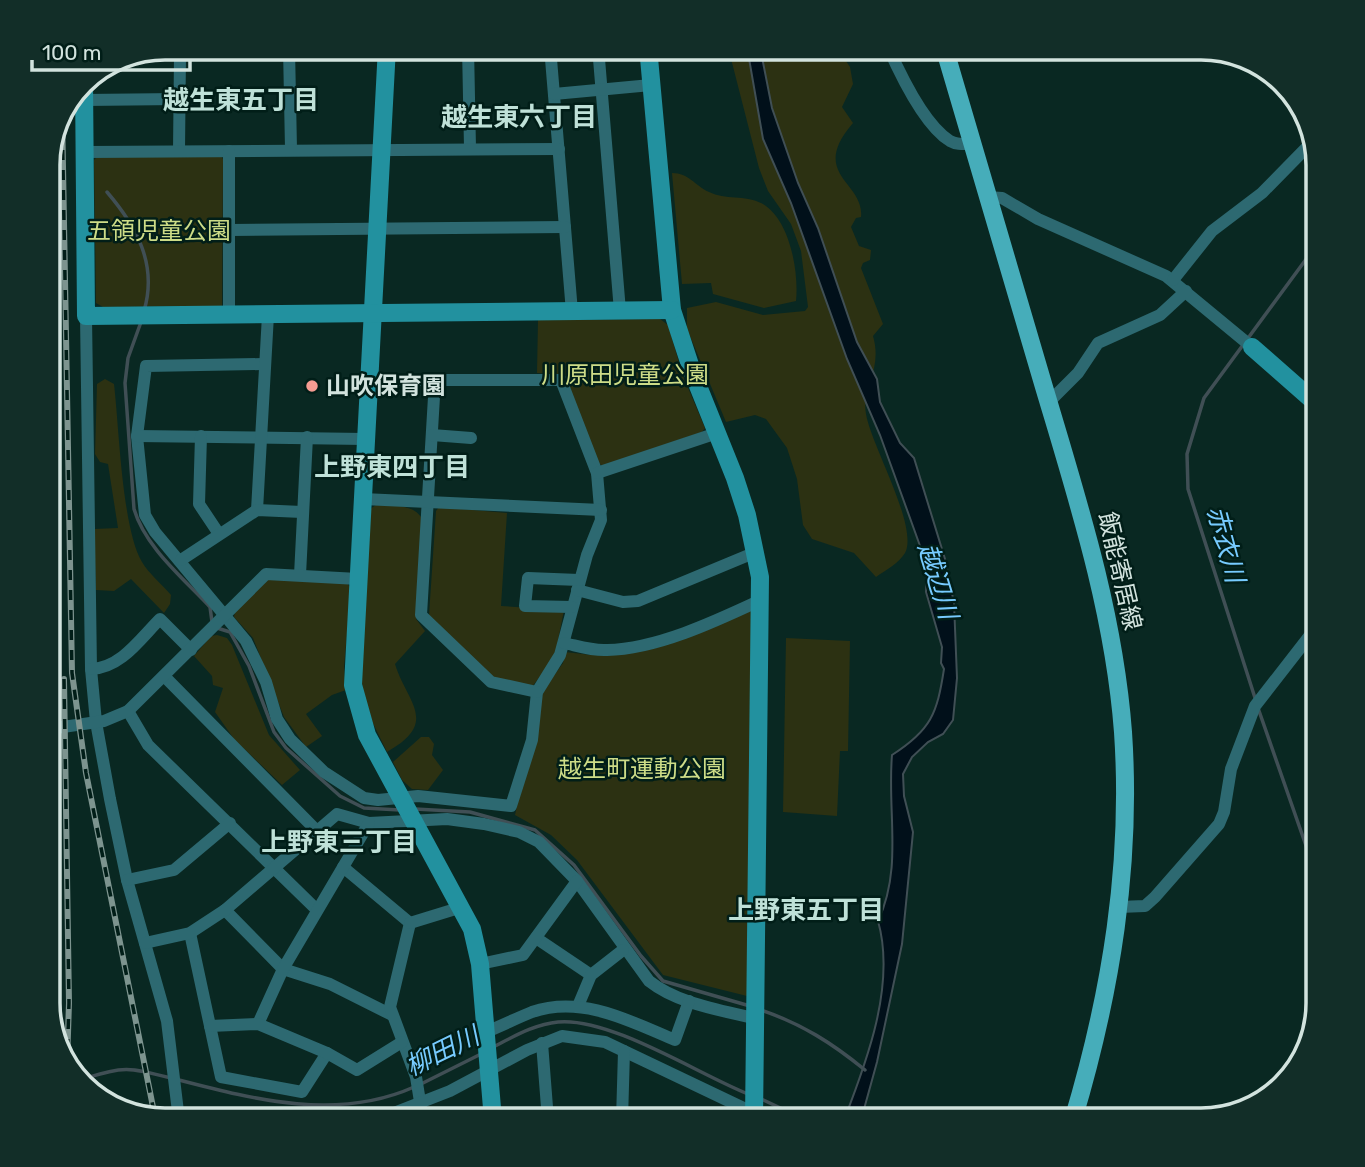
<svg xmlns="http://www.w3.org/2000/svg" width="1365" height="1167" viewBox="0 0 1365 1167" font-family="Rubik,'Noto Sans JP',sans-serif">
	<style>
		.green { fill: #2c3112 }
		.water { fill: #01101a; stroke: #404f55; stroke-width: 2 }
		.lines { fill: none; stroke-linecap: round; stroke-linejoin: round }
		.stream { stroke: #404f55; stroke-width: 3.5 }
		.street { stroke: #2d6971; stroke-width: 12 }
		.secondary { stroke: #22919f; stroke-width: 18 }
		.primary { stroke: #46adba; stroke-width: 18 }
		.rail-casing { stroke: #7d948f; stroke-width: 6 }
		.rail { stroke: #011e18; stroke-width: 3.5; stroke-dasharray: 10; stroke-linecap: butt }
		.poi-dot { fill: #f59c92; stroke: #011e18; stroke-width: 2.5 }
		.labels { text-anchor: middle; stroke-width: 5; stroke-linejoin: round; paint-order: stroke }
		.park-label { font-size: 24px; fill: #cddc87; stroke: #011e18 }
		.poi-label { font-size: 24px; font-weight: bold; fill: #d2e3de; stroke: #011e18; text-anchor: start }
		.street-label { font-size: 24px; fill: #d2e3de; stroke: #011e18 }
		.neighbourhood-label { font-size: 26px; font-weight: bold; fill: #bfe1d8; stroke: #011e18 }
		.water-label { font-size: 26px; font-style: italic; fill: #77cbff; stroke: #011e18 }
		.rim { fill: none; stroke: #d2e3de; stroke-width: 3.5 }
	</style>
	<rect width="100%" height="100%" fill="#092822"/>
	<g class="green">
		<path d="M728 47H827L842 55 850 67 853 84 842 107 853 123C808 175 865 182 861 217L856 218 851 227 859 246 871 250 870 260 863 263 861 268 883 324 873 336C883 370 861 389 866 414 871 445 919 527 905 553 899 563 886 570 876 577L854 553 812 539 803 525 797 479 787 448 766 419 755 415 726 422 687 329V308L716 302 763 315 805 311 808 307 801 251 791 224 768 191 759 168Z"/>
		<polygon points="220,155 223,159 222,306 103,307 96,303 94,160 97,157"/>
		<path d="M672 173C689 173 694 185 709 192 725 200 745 195 761 203 790 218 799 272 796 301L764 308 713 294 711 283 682 284Z"/>
		<polygon points="660,319 668,325 683,376 705,428 702,432 603,466 598,463 565,375 537,373 538,320"/>
		<path d="M105 379 114 384C119 426 122 529 142 562 149 574 162 584 171 595L170 604 164 613 131 579 114 591 96 590 94 529 118 528 108 464 100 462 95 454 97 384Z"/>
		<path d="M376 505C392 506 414 503 423 520L416 619 425 631 395 664C407 703 440 722 387 752L367 711 359 667 370 509Z"/>
		<polygon points="439,507 507,513 501,606 564,610 555,656 532,687 496,680 429,615 436,511"/>
		<polygon points="270,578 346,582 351,588 344,667 346,690 332,695 306,714 322,736 306,747 284,717 253,638 234,617 235,611"/>
		<polygon points="752,610 747,996 663,975 577,860 551,835 515,815 542,692 563,663 565,652 592,655"/>
		<polygon points="217,635 227,638 232,645 269,735 300,770 282,785 234,739 215,712 223,688 213,685 212,676 194,656 211,636"/>
		<polygon points="786,638 850,641 848,751 840,751 837,816 783,812"/>
		<polygon points="421,737 429,737 434,744 432,755 443,770 428,790 412,789 402,780 393,762"/>
	</g>
	<path class="water" d="M747 47H760L772 108 798 183 818 228 857 342 877 379 880 402 900 443 914 458 945 559 954 603 957 678 953 720 943 734 928 742 912 757 903 774 904 796 913 832 902 944 877 1062 861 1120H844C867 1061 896 984 878 921 903 868 887 812 892 755 931 730 937 714 944 669L941 663 942 647 926 592 927 569 919 543 880 435 847 359 791 203 763 139Z"/>
	<g class="lines">
		<g class="stream">
			<path d="M107 192C136 226 158 264 144 311"/>
			<path d="M141 322 128 358 125 383 134 509C145 547 184 579 210 607L212 622"/>
			<polyline points="217,628 230,632 249,666 274,732 286,748 340,796 364,808 400,810"/>
			<polyline points="1256,701 1188,489 1187,454 1204,398 1318,243"/>
			<polyline points="1258,708 1318,880"/>
			<polyline points="415,809 470,812 535,830 574,865 641,956 663,981 750,1006"/>
			<path d="M761 1010C802 1024 832 1043 865 1070"/>
			<path d="M493 1047C513 1037 535 1024 558 1022 610 1017 698 1074 748 1094"/>
			<path d="M79 1080C125 1067 124 1066 171 1078"/>
			<path d="M179 1080C256 1100 338 1121 414 1087"/>
			<polyline points="421,1084 483,1053"/>
			<polyline points="759,1098 806,1120"/>
		</g>
		<g class="street">
			<polyline points="468,47 470,148"/>
			<polyline points="550,47 572,312"/>
			<polyline points="598,47 620,311"/>
			<path d="M888 47C900 74 924 125 950 141 957 145 964 144 972 144"/>
			<polyline points="289,48 291,149"/>
			<polyline points="147,54 386,55"/>
			<polyline points="1261,70 1291,94"/>
			<polyline points="554,94 651,85"/>
			<polyline points="84,100 179,99"/>
			<polyline points="179,150 180,55"/>
			<polyline points="86,152 559,149"/>
			<polyline points="988,197 1002,198 1038,219 1166,276 1252,347"/>
			<polyline points="230,230 565,227"/>
			<polyline points="1173,280 1212,231 1262,193 1313,141"/>
			<polyline points="229,315 229,151"/>
			<polyline points="86,316 91,669 96,722 110,799 127,880 167,1021 179,1120"/>
			<polyline points="263,364 146,366 137,436 145,515 155,532 246,641 266,682 277,719 290,739 324,772 364,798 378,800 418,796 511,806 532,740 537,692 560,655 587,555 601,520 597,473 561,380 368,380"/>
			<polyline points="435,380 421,615 491,682 537,692"/>
			<polyline points="1049,402 1078,373 1098,343 1160,315 1186,291"/>
			<polyline points="432,435 471,438"/>
			<polyline points="137,436 365,439"/>
			<polyline points="201,436 199,504 219,534"/>
			<polyline points="597,473 717,433"/>
			<polyline points="363,499 601,510"/>
			<polyline points="257,510 268,315"/>
			<polyline points="181,560 257,510 302,512"/>
			<polyline points="300,575 307,437"/>
			<polyline points="577,590 623,602 638,601 756,552"/>
			<polyline points="572,607 525,606 528,578 579,580"/>
			<path d="M564 643C578 646 592 651 607 650 657 649 716 621 761 600"/>
			<path d="M91 669C121 668 140 639 160 619L191 650"/>
			<polyline points="164,676 316,830"/>
			<polyline points="128,711 148,745 317,910"/>
			<polyline points="49,729 104,721 128,711 266,574 358,579"/>
			<polyline points="343,867 410,923"/>
			<polyline points="127,880 174,870 230,823"/>
			<polyline points="1119,907 1145,906 1155,897 1219,824 1224,812 1231,769 1255,706 1318,625"/>
			<polyline points="225,910 283,969 330,984 392,1015"/>
			<polyline points="410,923 390,1007 416,1077 423,1120"/>
			<polyline points="410,923 462,907"/>
			<polyline points="190,933 221,1077 302,1092 327,1053"/>
			<polyline points="536,938 591,975"/>
			<path d="M145 943 190 933 225 910 337 814 369 823 447 819 484 824 519 832 539 842 577 881 649 981C678 1004 721 1010 757 1019"/>
			<polyline points="480,964 523,955 577,881"/>
			<polyline points="578,1006 591,975 623,950"/>
			<polyline points="258,1024 283,969 369,823"/>
			<polyline points="210,1026 258,1024 327,1053 357,1070 402,1042"/>
			<path d="M486 1032C501 1026 517 1018 532 1012 582 995 630 1021 675 1040L689 1001"/>
			<polyline points="542,1043 548,1120"/>
			<polyline points="385,1120 386,1116 450,1091 527,1050 562,1036 605,1042 754,1113"/>
			<polyline points="622,1120 624,1051"/>
		</g>
		<g class="secondary">
			<polyline points="387,47 353,685 367,735 472,929 480,964 493,1120"/>
			<polyline points="648,47 672,310 692,371 735,478 747,515 760,577 754,1120"/>
			<polyline points="84,81 86,316 672,310"/>
			<polyline points="1252,347 1318,405"/>
		</g>
		<g class="primary">
			<path d="M944 47C977 161 1011 274 1044 387 1078 501 1114 613 1123 732 1132 865 1111 993 1073 1120"/>
			<polyline points="47,834 50,630 48,482"/>
		</g>
		<g class="rail-casing">
			<g id="rail">
				<polyline points="62,110 72,673 86,773 155,1117"/>
				<polyline points="64,679 69,1003 67,1064"/>
			</g>
		</g>
		<use href="#rail" class="rail"/>
	</g>
	<circle class="poi-dot" cx="312" cy="386" r="7"/>
	<g class="labels">
		<g class="park-label">
			<text x="159" y="239">五領児童公園</text>
			<text x="625" y="383">川原田児童公園</text>
			<text x="642" y="777">越生町運動公園</text>
		</g>
		<g class="poi-label">
			<text x="326" y="394">山吹保育園</text>
		</g>
		<g class="street-label">
			<text transform="translate(1120 571) rotate(77)" y="8">飯能寄居線</text>
		</g>
		<g class="neighbourhood-label">
			<text x="241" y="109">越生東五丁目</text>
			<text x="519" y="126">越生東六丁目</text>
			<text x="392" y="476">上野東四丁目</text>
			<text x="339" y="851">上野東三丁目</text>
			<text x="806" y="919">上野東五丁目</text>
		</g>
		<g class="water-label">
			<text transform="translate(1226 544) rotate(75)" y="9">赤衣川</text>
			<text transform="translate(938 581) rotate(73)" y="9">越辺川</text>
			<text transform="translate(442 1051) rotate(-26)" y="9">柳田川</text>
		</g>
	</g>
	<path d="M0 0H1365V1167H0ZM165 60H1201A105 105 0 0 1 1306 165V1003A105 105 0 0 1 1201 1108H165A105 105 0 0 1 60 1003V165A105 105 0 0 1 165 60Z" fill="#122e28" fill-rule="evenodd"/>
	<path class="rim" d="M165 60H1201A105 105 0 0 1 1306 165V1003A105 105 0 0 1 1201 1108H165A105 105 0 0 1 60 1003V165A105 105 0 0 1 165 60Z"/>
	<path d="M32 60v10h158v-10" fill="none" stroke="#d2e3de" stroke-width="3.5"/>
	<text x="42" y="60" font-size="21" fill="#d2e3de" stroke="#011e18" stroke-width="5" paint-order="stroke">100 m</text>
</svg>
